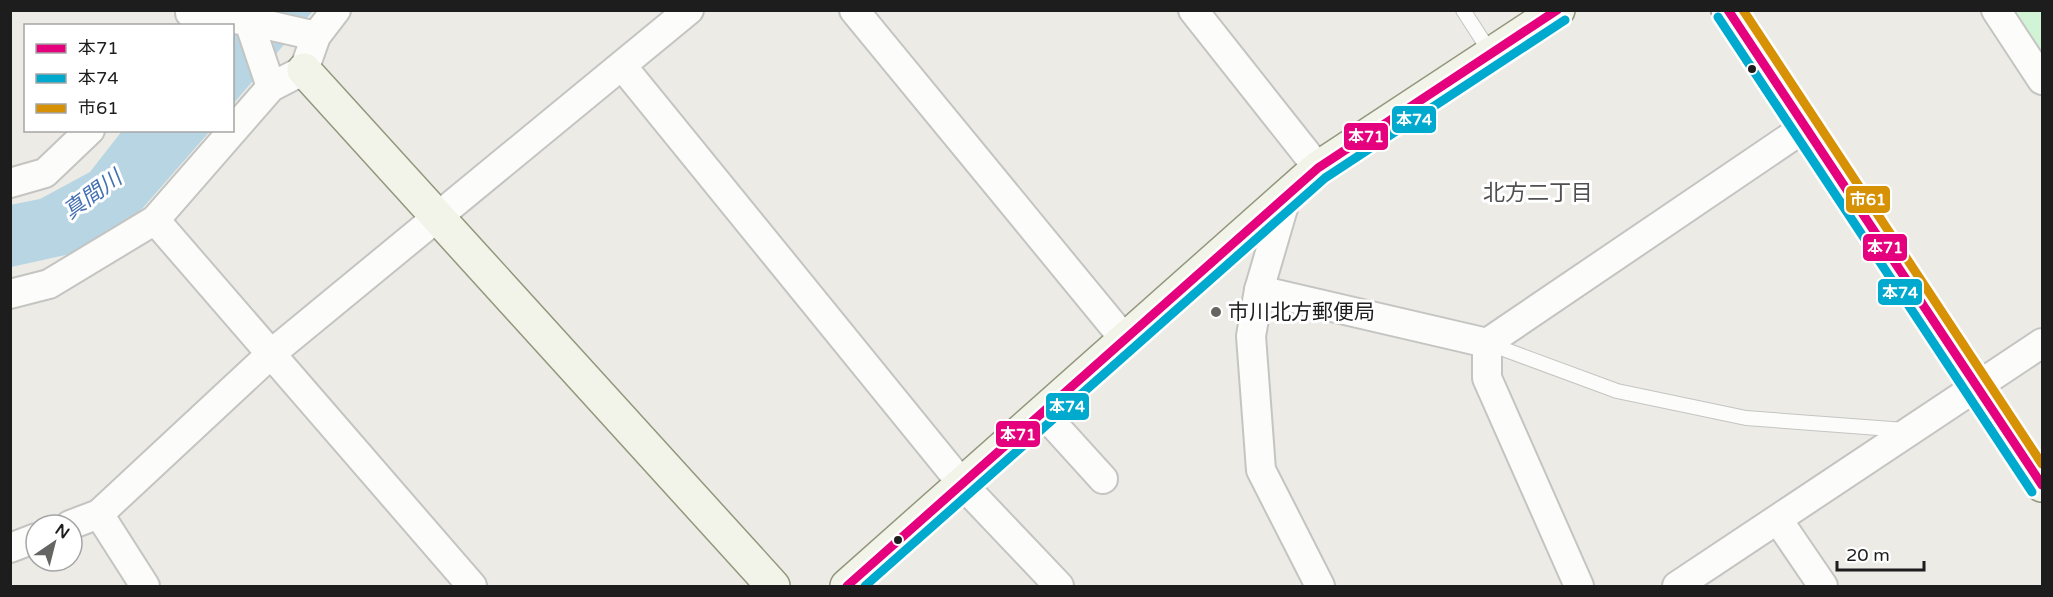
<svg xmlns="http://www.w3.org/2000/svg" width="2053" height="597" viewBox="0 0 2053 597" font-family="'Varela Round','Noto Sans JP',sans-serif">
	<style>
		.park { fill: #d2f4d6 }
		.water { fill: #b7d5e2 }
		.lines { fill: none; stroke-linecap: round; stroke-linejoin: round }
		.lane-casing { stroke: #c4c4c2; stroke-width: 16 }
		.street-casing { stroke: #c4c4c2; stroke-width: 32 }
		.secondary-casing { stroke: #92977d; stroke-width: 36 }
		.lane { stroke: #fcfcfb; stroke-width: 14 }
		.street { stroke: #fcfcfb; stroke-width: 28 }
		.secondary { stroke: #f2f4e9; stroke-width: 33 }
		.bus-1-casing { stroke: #fff; stroke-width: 14 }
		.bus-2-casing { stroke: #fff; stroke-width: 14 }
		.bus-3-casing { stroke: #fff; stroke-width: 14 }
		.bus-1 { stroke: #e5007d; stroke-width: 9 }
		.bus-2 { stroke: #00a9ce; stroke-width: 9 }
		.bus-3 { stroke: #d69104; stroke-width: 9 }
		.bus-dot { fill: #1d1d1d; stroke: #fff; stroke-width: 2 }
		.poi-dot { fill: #656563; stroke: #fff; stroke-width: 2 }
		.labels { text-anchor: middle; stroke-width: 6; stroke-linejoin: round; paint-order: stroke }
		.poi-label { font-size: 21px; fill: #1d1d1d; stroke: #fff; text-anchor: start }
		.neighbourhood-label { font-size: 22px; fill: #505050; stroke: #fff }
		.water-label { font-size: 22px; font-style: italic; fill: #4571b2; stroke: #fff }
		.line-badge { stroke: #fff; stroke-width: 2 }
		.badge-label { font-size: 16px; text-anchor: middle; font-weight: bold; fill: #fff }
	</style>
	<rect width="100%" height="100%" fill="#ecebe6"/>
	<polygon class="park" points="2005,11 2042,11 2042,68"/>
	<g class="water">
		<polygon points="220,11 313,11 233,104 232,26"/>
		<polygon points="122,131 210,131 141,210 112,230 70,254 11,267 10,205 40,199 90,172"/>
	</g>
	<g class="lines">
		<g class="lane-casing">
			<g id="lane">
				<polyline points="1463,10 1492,55"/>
				<polyline points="1487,343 1617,391 1746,418 1905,430"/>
			</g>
		</g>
		<g class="street-casing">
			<g id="street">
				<polyline points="245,10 271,87"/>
				<polyline points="854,10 1126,341"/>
				<polyline points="1193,10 1318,168"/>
				<polyline points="1996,10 2042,80"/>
				<polyline points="190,13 250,21 316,36"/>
				<polyline points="623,67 963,485 1059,586"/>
				<polyline points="10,183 45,173 90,130"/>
				<polyline points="1286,198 1259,290 1251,336 1261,470 1320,586"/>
				<polyline points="155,220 472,586"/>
				<polyline points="1259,290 1487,343 1804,128"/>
				<polyline points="10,294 49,284 155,220 271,87 304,70 316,36 336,10"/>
				<polyline points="1487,343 1487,378 1579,586"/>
				<polyline points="1044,414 1103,479"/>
				<polyline points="99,514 145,586"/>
				<polyline points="1778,520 1823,586"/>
				<polyline points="70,525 99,514 272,353 689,10"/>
				<polyline points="10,548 36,538"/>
				<polyline points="1677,586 2042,343"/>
			</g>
		</g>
		<g class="secondary-casing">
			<g id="secondary">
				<polyline points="1728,10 2042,485"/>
				<polyline points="304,70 773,586"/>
				<polyline points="847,586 1318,168 1558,10"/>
			</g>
		</g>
		<use href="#lane" class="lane"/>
		<use href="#street" class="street"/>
		<use href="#secondary" class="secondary"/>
		<g class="bus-1-casing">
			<g id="bus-1">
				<polyline points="1728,10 2042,485"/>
				<polyline points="847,586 1318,168 1557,10"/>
			</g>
		</g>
		<g class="bus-2-casing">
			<g id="bus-2">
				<polyline points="1718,17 2032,492"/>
				<polyline points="865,586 1325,178 1565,20"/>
			</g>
		</g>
		<g class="bus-3-casing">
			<polyline id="bus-3" points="1743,10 2042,464"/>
		</g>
		<use href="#bus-1" class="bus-1"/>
		<use href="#bus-2" class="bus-2"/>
		<use href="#bus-3" class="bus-3"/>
	</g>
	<g class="bus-dot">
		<circle cx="1752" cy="69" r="5"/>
		<circle cx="898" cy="540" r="5"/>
	</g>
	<circle class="poi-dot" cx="1216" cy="312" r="6"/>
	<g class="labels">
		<g class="poi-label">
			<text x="1228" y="319">市川北方郵便局</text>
		</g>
		<g class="neighbourhood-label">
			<text x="1538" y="200">北方二丁目</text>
		</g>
		<g class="water-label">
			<text transform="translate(92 194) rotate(-36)" y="8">真間川</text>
		</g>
	</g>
	<g class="line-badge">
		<rect x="1391" y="105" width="46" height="29" rx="6" fill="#00a9ce"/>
		<rect x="1343" y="122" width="46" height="29" rx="6" fill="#e5007d"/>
		<rect x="1845" y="185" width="46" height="29" rx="6" fill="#d69104"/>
		<rect x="1862" y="233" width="46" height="29" rx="6" fill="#e5007d"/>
		<rect x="1877" y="278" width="46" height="28" rx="6" fill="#00a9ce"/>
		<rect x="1045" y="392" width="45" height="29" rx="6" fill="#00a9ce"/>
		<rect x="995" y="420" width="46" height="28" rx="6" fill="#e5007d"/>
	</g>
	<g class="badge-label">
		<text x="1414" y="125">本74</text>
		<text x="1366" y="142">本71</text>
		<text x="1868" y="205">市61</text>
		<text x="1885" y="253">本71</text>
		<text x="1900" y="298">本74</text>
		<text x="1067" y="412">本74</text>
		<text x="1018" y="440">本71</text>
	</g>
	<rect width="2053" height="597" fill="none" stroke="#1d1d1d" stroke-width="24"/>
	<rect x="24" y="24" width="210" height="108" fill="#ffffff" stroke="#a5a5a5" stroke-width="1.5"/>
	<rect x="36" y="44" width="30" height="9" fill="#e5007d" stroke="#a5a5a5" stroke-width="1.5"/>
	<text x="78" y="54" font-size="18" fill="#1d1d1d">本71</text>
	<rect x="36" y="74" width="30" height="9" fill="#00a9ce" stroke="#a5a5a5" stroke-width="1.5"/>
	<text x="78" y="84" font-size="18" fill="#1d1d1d">本74</text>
	<rect x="36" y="104" width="30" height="9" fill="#d69104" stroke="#a5a5a5" stroke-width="1.5"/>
	<text x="78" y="114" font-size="18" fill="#1d1d1d">市61</text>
	<g transform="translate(54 543) rotate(35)"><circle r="28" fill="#ffffff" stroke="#a5a5a5" stroke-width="1.5"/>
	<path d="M0-4.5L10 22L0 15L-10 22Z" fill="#656563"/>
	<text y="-9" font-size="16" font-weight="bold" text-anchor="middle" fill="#1d1d1d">N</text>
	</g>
	<path d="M1837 561v9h87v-9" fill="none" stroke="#1d1d1d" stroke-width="3"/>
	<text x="1846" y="561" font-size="18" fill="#1d1d1d" stroke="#ffffff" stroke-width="4.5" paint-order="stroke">20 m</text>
</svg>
